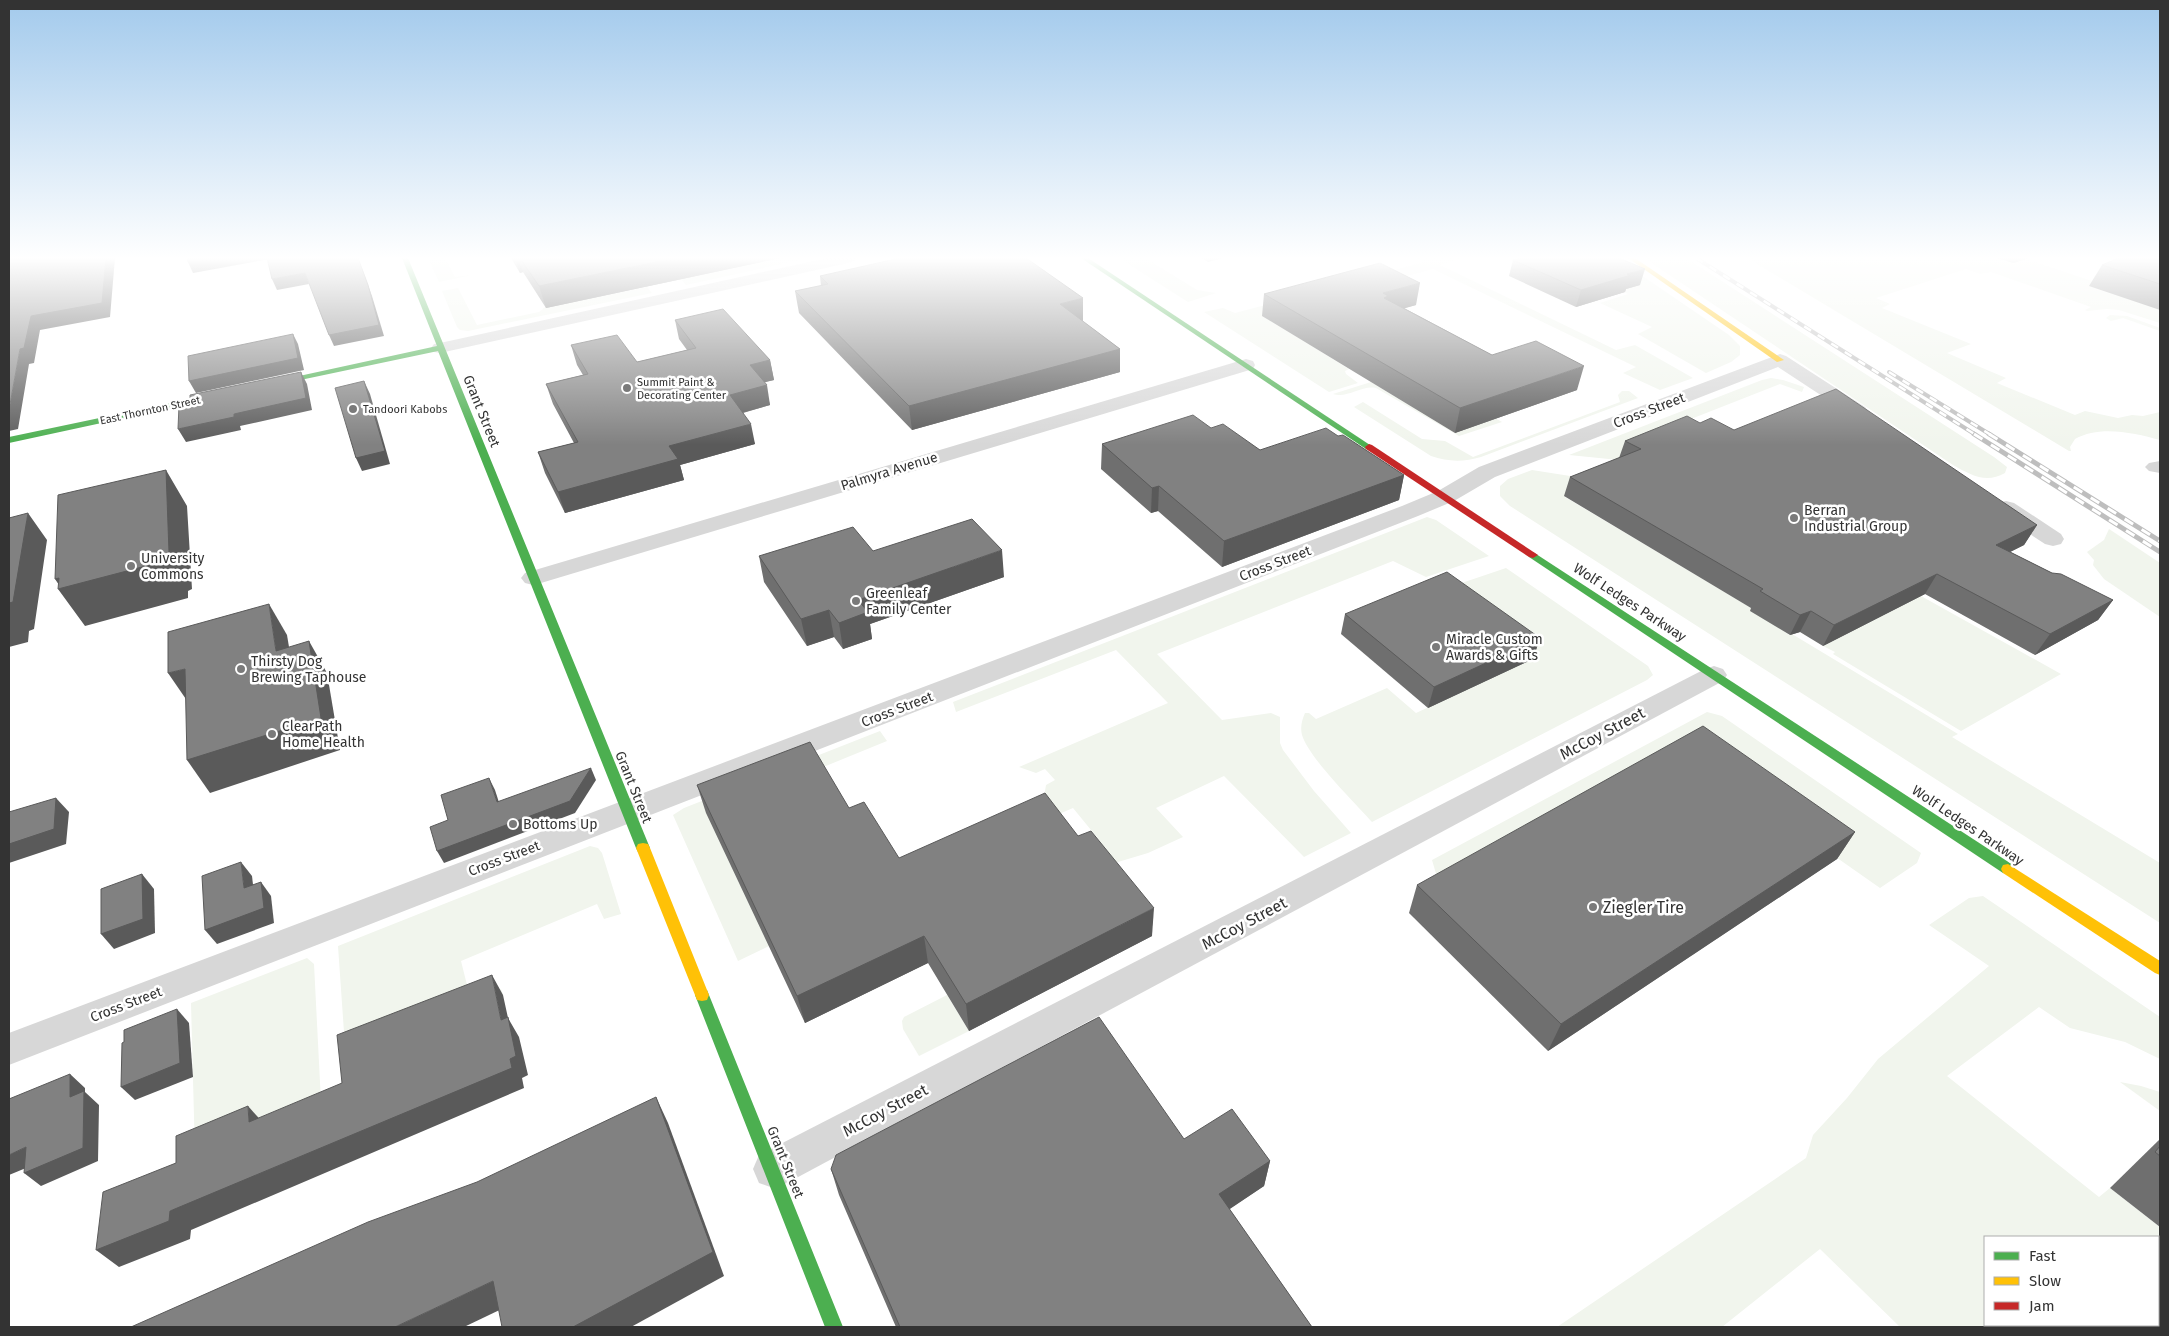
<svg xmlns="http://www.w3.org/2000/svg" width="2169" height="1336" viewBox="0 0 2169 1336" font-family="'Fira Sans',sans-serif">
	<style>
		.green { fill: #f1f5ed; fill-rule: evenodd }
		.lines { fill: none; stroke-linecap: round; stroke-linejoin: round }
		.street { fill: #d7d7d7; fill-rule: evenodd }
		.fast { fill: #4caf50; fill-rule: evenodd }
		.slow { fill: #ffc107; fill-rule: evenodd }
		.jam { fill: #c62828; fill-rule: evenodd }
		.rail-far1-casing { stroke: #bebebe; stroke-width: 4 }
		.rail-casing { stroke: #bebebe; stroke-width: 5 }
		.rail-far1 { stroke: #fff; stroke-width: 2.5; stroke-dasharray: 8; stroke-linecap: butt }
		.rail { stroke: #fff; stroke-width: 3; stroke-dasharray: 10; stroke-linecap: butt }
		.wall { fill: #6f6f6f }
		.shaded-wall { fill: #5a5a5a }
		.building { fill: #818181; stroke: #5a5a5a }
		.poi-dot { fill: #7a7a7a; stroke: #fff; stroke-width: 2 }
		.labels { text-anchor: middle; stroke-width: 5; stroke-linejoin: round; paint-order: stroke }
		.far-poi-label { font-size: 11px; fill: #333; stroke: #fff; text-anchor: start }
		.far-street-label { font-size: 11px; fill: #333; stroke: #fff }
		.street-label { font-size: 14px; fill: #333; stroke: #fff }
		.poi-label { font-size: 14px; fill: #333; stroke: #fff; text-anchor: start }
		.near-street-label { font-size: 16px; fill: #333; stroke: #fff }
		.near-poi-label { font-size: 16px; fill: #333; stroke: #fff; text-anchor: start }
	</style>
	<rect width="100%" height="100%" fill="#fff"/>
	<g class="green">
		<polygon points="428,258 445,258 455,277 472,275 439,282"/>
		<polygon points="780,258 809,258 686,285 681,279"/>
		<polygon points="1119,258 1145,258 1197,290 1216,293 1188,302"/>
		<polygon points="1417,258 1464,258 1440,265 1616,350 1635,345 1693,378 1660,390 1623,373 1636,367 1433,269 1381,283 1335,286 1424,262"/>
		<polygon points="1616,258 1729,335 1740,346 1740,355 1731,362 1706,373 1638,334 1652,327 1600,303 1628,294 1622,291 1596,267"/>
		<path d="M1644 258H1686L1994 457 2007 467 2005 473C1986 484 1971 475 1953 465Z"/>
		<path d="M1747 258H1997L2013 263 2026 259 2098 283 2160 310V323L2119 310 2107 309 2087 311 2085 310 2091 307 1991 272 1980 274 1966 269 1876 298 1890 304 1882 308 1971 344 1947 353 2006 378 1997 383 2075 415 2085 411 2118 418 2132 415 2143 416 2160 412V440C2134 433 2100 425 2075 439L2070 447 2071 451H2069Z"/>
		<polygon points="647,287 652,293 468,331 460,330 457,327 442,291 458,288 477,325 539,312 543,309 543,308"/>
		<polygon points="1315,292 1263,316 1349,369 1345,371 1346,374 1358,383 1329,392 1204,312 1223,308 1235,313"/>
		<polygon points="2110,315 2127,316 2160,328 2160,331 2123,318 2111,321 2106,318"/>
		<polygon points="1771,378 1783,380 1804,387 1802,392 1780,384 1668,428 1619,460 1569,455 1762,380"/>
		<path d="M1371 382 1455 433 1495 418 1502 422 1459 436 1376 388C1361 385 1347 399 1333 394Z"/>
		<path d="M1622 391H1629L1638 398 1481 457C1464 462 1448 462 1431 456L1354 407 1363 402 1422 439 1445 441 1473 457 1620 402 1618 395Z"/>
		<polygon points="1532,470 1602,481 1565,497 1753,609 1789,635 1792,634 1958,734 1952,737 2160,863 2160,923 1510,506 1500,496 1500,486 1508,479"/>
		<polygon points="1427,517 1436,520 1489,556 1426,577 1393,561 1157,654 1222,720 1271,713 1280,717 1280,743 1283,750 1314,791 1351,833 1304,857 1224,776 1156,808 1183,837 1148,853 1098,868 1095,844 1100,841 1073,808 1059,814 1044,797 1046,785 1055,780 1045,769 1036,773 1019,767 1168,703 1116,650 956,712 953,702"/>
		<polygon points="2109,529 2160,563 2160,617 2104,579 2093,565 2094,560 2087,552 2104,540"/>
		<path d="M1506 568 1648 666 1653 675 1647 680 1372 822C1355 803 1309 758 1302 735 1300 727 1302 720 1305 713H1309L1316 719 1387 688 1416 713 1532 659 1444 589Z"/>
		<polygon points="1921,596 2061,674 1961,731 1833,654 1835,652 1823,646"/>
		<polygon points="1707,712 1722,716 1921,853 1917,863 1880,888 1689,754 1442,894 1432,860"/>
		<polygon points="880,731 887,741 816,770 769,946 738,961 673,815 684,808"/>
		<polygon points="590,846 598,848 602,853 621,914 604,919 597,904 461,961 471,1001 501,989 503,995 346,1061 338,946"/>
		<path d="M1983 896 2160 1017V1059L2125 1042 2070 1028 2039 1007 1947 1076 2099 1197 2110 1188 2160 1227V1327H1900L1820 1249 1722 1327H1557L1806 1158 1813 1135 1847 1098 1878 1059 1989 966 1929 925 1969 898ZM1985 1237H2158V1325H1985Z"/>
		<polygon points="307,958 314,964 321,1102 195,1155 191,1003"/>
		<polygon points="947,995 969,1031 919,1056 903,1029 902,1021 904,1017"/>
		<polygon points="2120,1082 2141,1086 2160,1092 2160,1111"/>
	</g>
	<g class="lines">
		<g class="street">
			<polygon points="827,258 856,258 854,261 848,263 440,353 434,352 431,348 434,344 440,343"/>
			<polygon points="1780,354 1786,356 1865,407 1868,411 1865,415 1858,417 1851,415 1778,367 1495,477 1454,501 1418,516 9,1065 9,1033 1402,506 1438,491 1479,467"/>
			<polygon points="1246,359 1253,361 1255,365 1253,369 541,583 533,585 525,583 521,578 525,573"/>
			<polygon points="2160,461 2160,473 2149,471 2145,467 2149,463"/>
			<polygon points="2006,501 2014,503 2061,534 2064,539 2061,544 2053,546 2045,544 1998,513 1995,508 1998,503"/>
			<polygon points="1714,666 1723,669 1727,675 1723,681 787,1183 773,1188 759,1183 753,1169 759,1155 1705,669"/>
		</g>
		<g class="fast">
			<polygon points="402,258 408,258 650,848 648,852 643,853 638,852 636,848 438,351 267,387 263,385 267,383 437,346"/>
			<polygon points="1081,258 1088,258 1373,447 1369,450 1366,449"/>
			<polygon points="228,391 232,393 231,395 9,443 9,437"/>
			<polygon points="1533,552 2013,865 2015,869 2013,873 2008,874 2003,873 1529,557 1528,555"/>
			<polygon points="702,989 707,990 709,995 843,1327 825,1327 695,995 697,990"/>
		</g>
		<g class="slow">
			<polygon points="1628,258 1635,258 1784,360 1777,362"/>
			<polygon points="643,843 648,844 650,848 709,995 707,1000 702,1001 697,1000 695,995 636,848 638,844"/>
			<polygon points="2008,864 2160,961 2160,975 2155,973 2003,873 2001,869 2003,865"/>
		</g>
		<polygon class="jam" points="1369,444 1372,445 1538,555 1533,558 1529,557 1366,449 1365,447"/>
		<g class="rail-far1-casing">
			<g id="rail-far1">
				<polyline points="1696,258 1976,435"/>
				<polyline points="1889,372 1991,435"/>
			</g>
		</g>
		<g class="rail-casing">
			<g id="rail">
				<polyline points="1974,434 2160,552"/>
				<polyline points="1989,434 2160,541"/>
			</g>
		</g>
		<use href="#rail-far1" class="rail-far1"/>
		<use href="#rail" class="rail"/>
	</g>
	<g class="wall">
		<polygon points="511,258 780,258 546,308 523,272 520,273"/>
		<polygon points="1201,258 1222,258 1208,262"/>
		<polygon points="1997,258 2029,258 2013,263"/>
		<polygon points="2160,258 2160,310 2089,286 2102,265"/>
		<polygon points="1513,260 1640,285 1626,289 1625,292 1576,307 1509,276"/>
		<polygon points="820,276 1083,321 1082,321 1120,349 1120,372 912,430 799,313 795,291 821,286"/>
		<polygon points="1264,294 1416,305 1404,308 1492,355 1577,390 1455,433 1262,316"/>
		<polygon points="675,320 770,360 774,380 764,382 770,405 743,413 755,444 680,465 684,480 565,513 545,473 538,452 574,443 553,404 546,384 583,375 577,365 571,345 637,362 687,350 679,339"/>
		<polygon points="1700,423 1734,430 2037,525 2024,545 2010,552 2052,573 2113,600 2098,620 2035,655 1925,594 1823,646 1800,632 1790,635 1750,611 1751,608 1564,496 1570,477 1619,458 1625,441"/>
		<polygon points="1211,428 1260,450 1338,436 1404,475 1399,500 1222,567 1158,511 1151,513 1101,469 1102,444"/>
		<polygon points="873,551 1004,577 870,624 872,639 843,649 834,637 807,646 764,582 759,556"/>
		<polygon points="1345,614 1540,638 1533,659 1428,708 1341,634"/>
		<polygon points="697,785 899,858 1152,936 969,1031 928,963 805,1023 706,813"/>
		<polygon points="1855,832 1837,859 1548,1051 1409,913 1417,885"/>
		<polygon points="1184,1139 1270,1161 1264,1186 1229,1209 1312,1327 896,1327 839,1195 831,1169"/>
		<polygon points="2160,1139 2160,1227 2110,1188"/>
	</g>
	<g class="shaded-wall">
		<polygon points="106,258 115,258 110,317 40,330 34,363 29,364 18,429 9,431 9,410 20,349 31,316"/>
		<polygon points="211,258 268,258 269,259 193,273 188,262"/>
		<polygon points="358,258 372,296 384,336 334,346 329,335"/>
		<polygon points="515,258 518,258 523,272 520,273"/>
		<polygon points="676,258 780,258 546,308 539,286"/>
		<polygon points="1208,258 1222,258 1208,262"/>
		<polygon points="2016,258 2029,258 2013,263"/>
		<polygon points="1645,269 1640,285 1626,289 1625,292 1576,307 1581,290 1627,274"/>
		<polygon points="305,273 309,284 277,290 272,279"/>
		<polygon points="1420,283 1416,305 1385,314 1383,293"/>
		<polygon points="1083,298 1083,321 1060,326 1060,304"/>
		<polygon points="293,334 298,344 304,370 196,393 189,381"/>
		<polygon points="1120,349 1120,372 912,430 909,406"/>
		<polygon points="770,360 774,380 754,385 750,365"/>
		<polygon points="1584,366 1577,390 1455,433 1460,408"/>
		<polygon points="301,372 307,384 312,410 240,426 241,430 186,442 178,429 234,414"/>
		<polygon points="364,381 370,394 390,464 362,471 356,458"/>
		<polygon points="767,385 770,405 734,415 730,395"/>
		<polygon points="751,424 755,444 680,465 684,480 565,513 558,492 669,446"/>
		<polygon points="166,470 187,506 192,589 188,591 188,598 85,626 58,589 61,588 55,579"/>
		<polygon points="1404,475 1399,500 1222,567 1224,541"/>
		<polygon points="1159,486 1158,511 1151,513 1152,488"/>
		<polygon points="28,513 47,540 34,629 29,631 28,642 9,647 9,603"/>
		<polygon points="2037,525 2024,545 1984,565 1996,545"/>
		<polygon points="1002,550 1004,577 870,624 872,639 843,649 839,623 858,600"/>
		<polygon points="1937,574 1925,594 1823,646 1834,625"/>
		<polygon points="2113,600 2098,620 2035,655 2050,634"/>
		<polygon points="269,604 287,635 295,683 276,651"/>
		<polygon points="829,610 834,637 807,646 801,619"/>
		<polygon points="1811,611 1800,632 1790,635 1800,615"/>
		<polygon points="1540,638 1533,659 1428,708 1434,687"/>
		<polygon points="309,641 327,673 340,750 210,793 187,760"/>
		<polygon points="185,669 190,705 168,673"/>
		<polygon points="591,768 596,780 575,813 444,863 437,851"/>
		<polygon points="489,778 495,790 503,815 497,802"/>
		<polygon points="56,798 69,812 66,844 9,863 9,844"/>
		<polygon points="1855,832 1837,859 1548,1051 1561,1024"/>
		<polygon points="241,862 252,876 255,902 244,888"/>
		<polygon points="142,874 154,889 155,933 114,949 101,934"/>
		<polygon points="261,882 271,896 274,923 217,944 205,930"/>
		<polygon points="1154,908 1152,936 969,1031 966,1004"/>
		<polygon points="924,936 928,963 805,1023 797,996"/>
		<polygon points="492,975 503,995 508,1018 519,1037 528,1075 522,1078 524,1088 191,1230 190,1239 119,1267 96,1250 170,1211 501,1020"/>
		<polygon points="177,1009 189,1023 193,1077 135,1100 121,1087"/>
		<polygon points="70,1074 85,1088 85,1092 99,1105 98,1161 41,1186 24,1173 70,1097"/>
		<polygon points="656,1097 668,1123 724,1276 631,1327 573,1327"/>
		<polygon points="248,1106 266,1126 249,1122"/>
		<polygon points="26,1147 43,1161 9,1175 9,1155"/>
		<polygon points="1270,1161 1264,1186 1215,1219 1219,1194"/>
		<polygon points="493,1281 512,1304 464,1327 395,1327"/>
	</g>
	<g class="building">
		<polygon points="9,258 106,258 102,303 31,316 24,348 20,349 9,410"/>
		<polygon points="187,258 211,258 188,262"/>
		<polygon points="267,258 358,258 368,285 379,325 329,335 305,273 272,279"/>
		<polygon points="520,258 676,258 539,286"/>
		<polygon points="900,258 1026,258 1083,298 1060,304 1120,349 909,406 795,291 828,284 820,276"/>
		<polygon points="1520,258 1619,258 1645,269 1627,274 1631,275 1581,290 1513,260"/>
		<polygon points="2119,258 2160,258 2160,284 2102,265"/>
		<polygon points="1380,263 1420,283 1383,293 1388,296 1384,298 1492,355 1536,341 1584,366 1460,408 1264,294"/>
		<polygon points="723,309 770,360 750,365 767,385 730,395 751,424 669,446 678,459 558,492 538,452 578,442 546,384 588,374 571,345 617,335 637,362 696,348 675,320"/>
		<polygon points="293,334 298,358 189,381 188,356"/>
		<polygon points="301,372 306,398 234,414 234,417 178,429 179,405 190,402 190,395"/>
		<polygon points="364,381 385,451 356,458 335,388"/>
		<polygon points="1836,389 2037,525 1996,545 2052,573 2061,574 2113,600 2050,634 1937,574 1834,625 1811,611 1800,615 1760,591 1763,589 1570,477 1641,449 1625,441 1687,416 1700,423 1711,418 1734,430"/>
		<polygon points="1193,415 1211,428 1223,424 1260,450 1326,428 1338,436 1343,435 1404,475 1224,541 1159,486 1152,488 1102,444"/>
		<polygon points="166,470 169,552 165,554 165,561 58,589 59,578 55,579 58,495"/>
		<polygon points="28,513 13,602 9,603 9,518"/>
		<polygon points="972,519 1002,550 858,600 868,612 839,623 829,610 801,619 759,556 853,527 873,551"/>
		<polygon points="1447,572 1540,638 1434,687 1345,614"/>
		<polygon points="269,604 276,651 309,641 321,718 187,760 185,669 168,673 168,632"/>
		<polygon points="1703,726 1855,832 1561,1024 1417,885"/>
		<polygon points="810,742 849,808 864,802 899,858 1045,793 1078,836 1091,831 1154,908 966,1004 924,936 797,996 697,785"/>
		<polygon points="591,768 570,801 437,851 430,827 448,820 441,795 489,778 497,802"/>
		<polygon points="56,798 54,829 9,844 9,812"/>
		<polygon points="241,862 244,888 261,882 264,908 205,930 202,876"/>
		<polygon points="142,874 143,919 101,934 101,889"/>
		<polygon points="492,975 501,1020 508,1017 516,1056 510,1059 512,1068 170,1211 169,1221 96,1250 103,1192 176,1163 176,1136 248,1106 249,1122 342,1083 337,1035"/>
		<polygon points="177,1009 180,1063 121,1087 122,1043 124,1042 124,1030"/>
		<polygon points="1099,1017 1184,1139 1232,1109 1270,1161 1219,1194 1312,1327 900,1327 831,1169 836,1155"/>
		<polygon points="70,1074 70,1097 84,1091 83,1148 24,1173 26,1147 9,1155 9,1099"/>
		<polygon points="656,1097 713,1252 573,1327 502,1327 493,1281 395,1327 131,1327 368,1222 477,1182"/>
		<polygon points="2160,1146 2160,1156 2155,1152"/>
	</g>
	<linearGradient id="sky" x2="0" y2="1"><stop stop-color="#a3caec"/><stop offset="0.58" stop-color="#fff"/><stop offset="1" stop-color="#fff" stop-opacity="0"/></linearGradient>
	<rect width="2169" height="445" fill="url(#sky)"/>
	<g class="poi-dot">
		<circle cx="627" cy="388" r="5"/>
		<circle cx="353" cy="409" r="5"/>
		<circle cx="1794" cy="518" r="5"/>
		<circle cx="131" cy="566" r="5"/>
		<circle cx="856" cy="601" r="5"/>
		<circle cx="1436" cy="647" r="5"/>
		<circle cx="241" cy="669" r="5"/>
		<circle cx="272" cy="734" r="5"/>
		<circle cx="513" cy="824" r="5"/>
		<circle cx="1593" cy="907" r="5"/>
	</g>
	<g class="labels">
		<g class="far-poi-label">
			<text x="637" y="386">Summit Paint &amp;<tspan x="637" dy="13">Decorating Center</tspan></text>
			<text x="363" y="413">Tandoori Kabobs</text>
		</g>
		<g class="far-street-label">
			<text transform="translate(150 410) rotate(-12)" y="4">East Thornton Street</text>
		</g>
		<g class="street-label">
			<text transform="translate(1649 410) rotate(-21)" y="5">Cross Street</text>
			<text transform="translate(482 411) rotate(68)" y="5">Grant Street</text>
			<text transform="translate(889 471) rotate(-17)" y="5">Palmyra Avenue</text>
			<text transform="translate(1275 563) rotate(-21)" y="5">Cross Street</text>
			<text transform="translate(1630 602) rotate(33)" y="5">Wolf Ledges Parkway</text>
			<text transform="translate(897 709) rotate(-21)" y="5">Cross Street</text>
			<text transform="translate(634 787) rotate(68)" y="5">Grant Street</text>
			<text transform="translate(1968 825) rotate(34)" y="5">Wolf Ledges Parkway</text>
			<text transform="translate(504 858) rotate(-21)" y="5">Cross Street</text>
			<text transform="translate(126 1004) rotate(-21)" y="5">Cross Street</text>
			<text transform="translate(786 1162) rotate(68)" y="5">Grant Street</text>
		</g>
		<g class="poi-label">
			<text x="1804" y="515">Berran<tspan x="1804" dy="16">Industrial Group</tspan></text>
			<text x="141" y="563">University<tspan x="141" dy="16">Commons</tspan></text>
			<text x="866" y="598">Greenleaf<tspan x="866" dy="16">Family Center</tspan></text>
			<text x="1446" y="644">Miracle Custom<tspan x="1446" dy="16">Awards &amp; Gifts</tspan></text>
			<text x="251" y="666">Thirsty Dog<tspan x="251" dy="16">Brewing Taphouse</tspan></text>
			<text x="282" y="731">ClearPath<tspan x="282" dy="16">Home Health</tspan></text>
			<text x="523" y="829">Bottoms Up</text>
		</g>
		<g class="near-street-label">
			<text transform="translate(1602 733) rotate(-28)" y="6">McCoy Street</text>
			<text transform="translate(1244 923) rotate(-28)" y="6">McCoy Street</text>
			<text transform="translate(885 1110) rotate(-28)" y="6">McCoy Street</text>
		</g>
		<g class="near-poi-label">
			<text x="1603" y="913">Ziegler Tire</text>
		</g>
	</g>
	<rect width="2169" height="1336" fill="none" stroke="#333333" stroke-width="20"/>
	<rect x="1984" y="1236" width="175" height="90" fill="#ffffff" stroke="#adadad"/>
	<rect x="1994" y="1252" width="25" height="8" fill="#4caf50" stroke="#adadad"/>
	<text x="2029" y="1261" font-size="15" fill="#333333">Fast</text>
	<rect x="1994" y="1277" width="25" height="8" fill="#ffc107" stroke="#adadad"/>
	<text x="2029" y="1286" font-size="15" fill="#333333">Slow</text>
	<rect x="1994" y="1302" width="25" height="8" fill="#c62828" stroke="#adadad"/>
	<text x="2029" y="1311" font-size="15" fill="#333333">Jam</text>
</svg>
